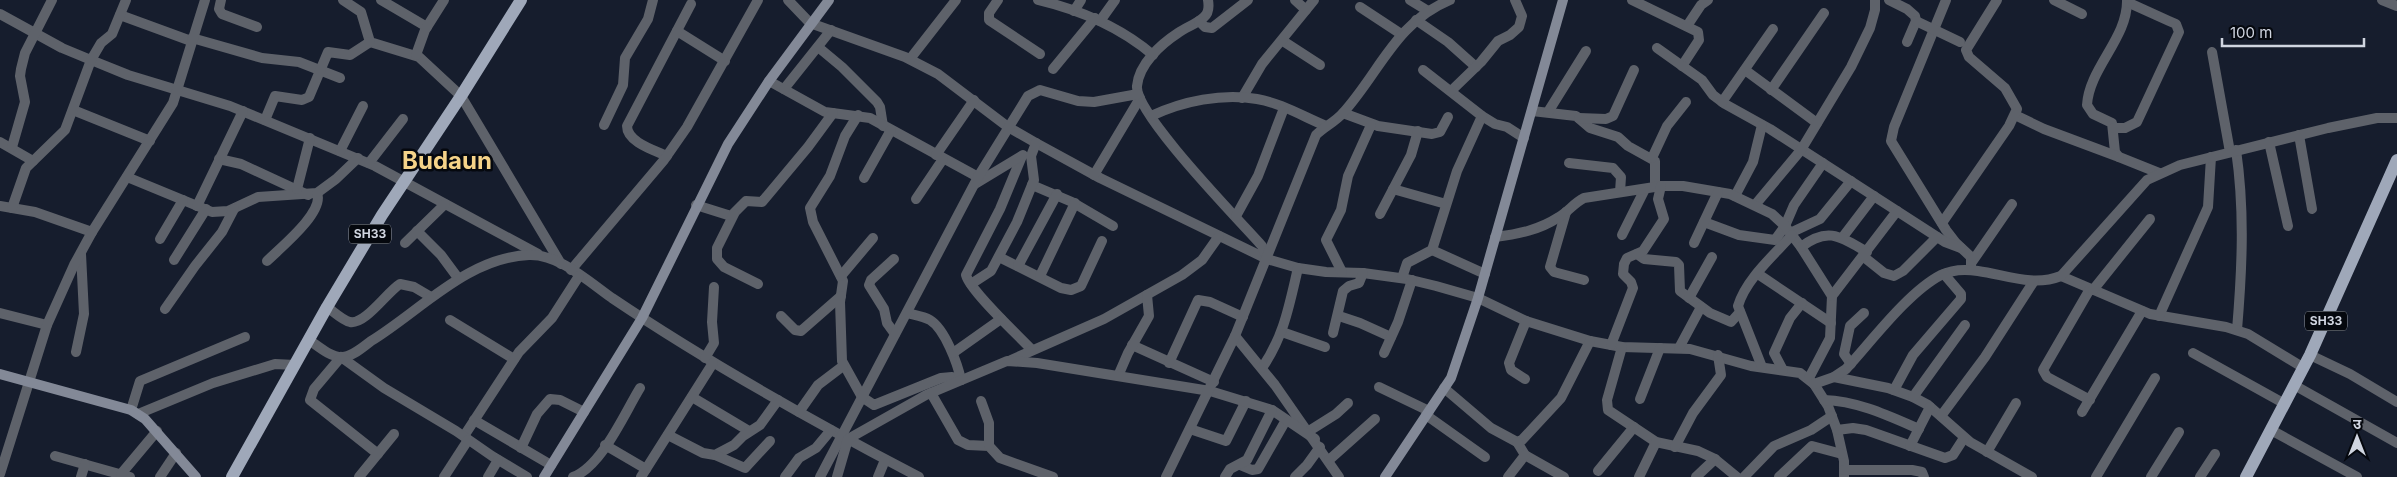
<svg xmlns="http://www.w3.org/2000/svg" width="2397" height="477" viewBox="0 0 2397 477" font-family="Inter,'Noto Sans Devanagari',sans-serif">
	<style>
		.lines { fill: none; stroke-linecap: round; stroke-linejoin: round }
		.street { stroke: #5e626a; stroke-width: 10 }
		.secondary { stroke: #838997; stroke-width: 10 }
		.primary { stroke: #9fa8b9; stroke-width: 12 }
		.labels { text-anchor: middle; stroke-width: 5; stroke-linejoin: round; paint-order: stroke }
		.shield { fill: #05080e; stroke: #9398a1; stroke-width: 1 }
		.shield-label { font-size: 12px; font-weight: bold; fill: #d0d5e0 }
		.town-label { font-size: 24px; font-weight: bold; fill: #f5d389; stroke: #05080e }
	</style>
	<rect width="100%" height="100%" fill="#161d2d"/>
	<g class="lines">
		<g class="street">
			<polyline points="221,0 219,9 222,14 257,27"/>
			<polyline points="343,0 361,12 370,42 419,57 461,96 561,264"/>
			<polyline points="381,0 427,27"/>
			<polyline points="788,0 810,23 905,57 938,74 1008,127 1036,143 1100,178 1267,259"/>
			<polyline points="998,0 989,13 989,20 1040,54"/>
			<path d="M1038 0C1080 10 1120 27 1153 55"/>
			<path d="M1208 0C1209 6 1209 13 1204 17 1197 24 1186 27 1178 33 1161 44 1139 64 1137 86 1134 113 1240 221 1262 246L1267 259 1298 268 1326 272 1363 273 1407 279 1436 286 1478 298 1526 321 1590 341 1622 347 1690 349 1751 366 1800 373 1814 384 1828 406 1837 430 1844 461V477"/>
			<polyline points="1295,0 1306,10"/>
			<polyline points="1410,0 1428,11"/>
			<polyline points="1632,0 1698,32 1699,40 1682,66"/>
			<polyline points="1889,0 1907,9 1915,16 1916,21 1907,42"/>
			<polyline points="1946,0 1894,127 1891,141 1946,230 1956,243 1971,257 1971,270"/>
			<polyline points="2054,0 2082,14"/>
			<path d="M2127 0C2128 38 2089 68 2087 105L2093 114 2112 123 2115 152 2119 157 2159 173"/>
			<polyline points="2382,0 2397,6"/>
			<polyline points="1360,7 1401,34"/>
			<polyline points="1074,11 1081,0"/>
			<polyline points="0,14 62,48 91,60 128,75 230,106 375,166 538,254"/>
			<polyline points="120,15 191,41"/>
			<polyline points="1416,20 1448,42 1476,67"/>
			<polyline points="1100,21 1115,0"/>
			<polyline points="1199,21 1205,27 1212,28 1248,0"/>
			<polyline points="1916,21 1960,42"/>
			<polyline points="1687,26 1701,5 1708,0"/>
			<polyline points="677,31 725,61"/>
			<polyline points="192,38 262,58 299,62 340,78"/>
			<polyline points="1283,41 1320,65"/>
			<polyline points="818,47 842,67 877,102 880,107 883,126"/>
			<polyline points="1657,48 1702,80 1713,95 1725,104 1770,129 1945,242 1961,248"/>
			<polyline points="2212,52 2230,152"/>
			<polyline points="416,55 425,30 444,0"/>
			<polyline points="910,59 956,0"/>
			<polyline points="1053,69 1095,18"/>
			<polyline points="1423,70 1482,116 1495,124 1507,127 1524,138"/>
			<polyline points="1745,70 1817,123"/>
			<polyline points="769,81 825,112 870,118 978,177"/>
			<polyline points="784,89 831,30"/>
			<polyline points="1771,90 1824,13"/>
			<polyline points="1451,91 1481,62 1498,41 1510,35 1519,27 1522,16 1515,0"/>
			<polyline points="1242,98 1262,64 1314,0"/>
			<polyline points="1722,102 1773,29"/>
			<polyline points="73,110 150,141"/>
			<polyline points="1532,111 1576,116 1590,128 1618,137 1628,146 1655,161 1655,187"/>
			<polyline points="1548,112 1586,51"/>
			<polyline points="1343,113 1378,126 1432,134 1440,132 1448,117"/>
			<polyline points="858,115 845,136 830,176 810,208 813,222 843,281 840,302 842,361 862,397 874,405 941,378 952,377 961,380"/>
			<polyline points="2015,115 2044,129 2119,157"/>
			<path d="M1151 116C1183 101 1222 93 1257 99 1281 103 1304 117 1326 126"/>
			<polyline points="1579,118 1606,119 1613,116 1634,70"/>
			<polyline points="265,120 275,96 302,100 309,97 328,52 350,55 370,42"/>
			<polyline points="604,125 623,85 625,58 648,19 653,0"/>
			<polyline points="2114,128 2125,128 2137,122 2179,32 2176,24 2169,21 2127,2"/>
			<polyline points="2299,135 2312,209"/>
			<polyline points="0,142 33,161"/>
			<polyline points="2269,142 2288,226"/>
			<polyline points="12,147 25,102 20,76 21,69 25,53 52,0"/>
			<path d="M2236 150C2245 211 2242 270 2237 330"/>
			<polyline points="340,151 363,106"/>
			<polyline points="936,155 974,100"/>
			<path d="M667 156C654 150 627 142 627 126L691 4"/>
			<path d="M1022 156 1000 209 966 275C970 291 1019 336 1032 350"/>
			<polyline points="1652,158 1667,126 1686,102"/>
			<polyline points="219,159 241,164 308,195"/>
			<polyline points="369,163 403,119"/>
			<polyline points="1569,163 1613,168 1621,177 1620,192"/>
			<polyline points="1094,175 1140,98"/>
			<polyline points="127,177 212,212 228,211 258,197 317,193 336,179 358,158"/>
			<polyline points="864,178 891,130"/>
			<polyline points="975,184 1023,155"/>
			<polyline points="1032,185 1072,202 1113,226"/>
			<polyline points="297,189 310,138"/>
			<polyline points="1393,189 1446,204"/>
			<polyline points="1735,196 1753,162 1762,125"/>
			<polyline points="916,199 943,159"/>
			<polyline points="696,205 731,216 746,201 762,202 808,147 833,113"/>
			<polyline points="1755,205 1801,150 1851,67 1870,28 1875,10 1875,0"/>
			<polyline points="0,206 35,212 92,232"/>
			<polyline points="197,206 243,111"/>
			<polyline points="12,208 26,168 65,130 91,60 101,43 112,34 126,0"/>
			<polyline points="1566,212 1550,267 1554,272 1584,280"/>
			<polyline points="734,214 717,248 717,259 724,267 758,284"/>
			<polyline points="1380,214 1411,155 1418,131"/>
			<polyline points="1236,216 1258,176 1284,108"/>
			<polyline points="1704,222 1739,235 1775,240 1785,226 1794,205 1823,163"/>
			<polyline points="1942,223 2009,126 2017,109 2005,88 1969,57 1966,50 1997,0"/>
			<polyline points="417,231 441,255 458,278"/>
			<polyline points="1790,233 1820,219 1851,181"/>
			<polyline points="1622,235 1645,189"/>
			<path d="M1495 237C1519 234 1539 230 1559 217 1569 211 1574 203 1584 198L1661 186H1683L1730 194 1772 214 1785 226 1801 247 1832 296 1830 338 1809 378"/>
			<polyline points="1842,238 1874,196"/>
			<polyline points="160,239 183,200"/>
			<polyline points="405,243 445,204"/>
			<polyline points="1694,243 1718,192"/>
			<path d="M1801 247C1828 226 1841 237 1867 252"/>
			<polyline points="1432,250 1485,274"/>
			<polyline points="1637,254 1644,259 1676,262 1679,265 1680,291 1710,313 1731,322 1740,312"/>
			<polyline points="999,257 1061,288 1071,290 1081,286 1102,241"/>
			<polyline points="1864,257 1884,273 1894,276 1903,271 1937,237"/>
			<polyline points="894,259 871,280 869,285 884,309 887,323 895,334"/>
			<polyline points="174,260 206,209"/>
			<path d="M267 261C280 248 325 212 317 193"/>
			<polyline points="1972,262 2012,204"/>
			<polyline points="1018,266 1057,194"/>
			<polyline points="571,270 664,160 687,127 758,0"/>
			<polyline points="1342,272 1326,240 1341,210 1348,176 1371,125"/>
			<polyline points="1758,274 1831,323"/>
			<polyline points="841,276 873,238"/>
			<polyline points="1040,276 1075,203"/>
			<polyline points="2061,276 2150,314 2226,327 2248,334 2304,368"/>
			<polyline points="1402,278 1407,263 1432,250 1457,171 1482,116"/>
			<polyline points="971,284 991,271 1017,222 1034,180 1031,156 1036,143"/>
			<polyline points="2090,289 2043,370 2047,377 2090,400"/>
			<polyline points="2093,290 2150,219"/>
			<polyline points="1832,296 1897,211"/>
			<polyline points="1689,298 1712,257"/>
			<path d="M327 307C333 311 342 320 350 322 365 325 387 292 400 284L414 287 431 297"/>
			<polyline points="165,309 195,266 222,232 234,209"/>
			<polyline points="0,313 47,325"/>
			<path d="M907 313C914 315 923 316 930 320 945 329 958 365 961 380"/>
			<polyline points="781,316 795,330 801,331 841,296"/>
			<polyline points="1339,316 1360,323 1391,337"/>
			<polyline points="2159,316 2208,207 2211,157"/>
			<polyline points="450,320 514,359"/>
			<polyline points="1282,332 1325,347"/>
			<polyline points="1333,333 1343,291 1349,286 1359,283 1363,273"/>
			<polyline points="1235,336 1275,385 1339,477"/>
			<path d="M309 340C318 346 330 357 342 357 352 357 363 347 371 341 420 311 468 257 529 255 559 254 588 281 612 298 710 364 814 422 919 477"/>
			<polyline points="1132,345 1214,382"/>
			<polyline points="1611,345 1633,288 1631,282 1623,274 1624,264 1627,258 1643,251 1664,219 1658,199 1661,186"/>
			<polyline points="1622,347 1607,400 1608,410 1656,442 1698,451 1715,459 1737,477"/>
			<polyline points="1679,348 1701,307"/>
			<polyline points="76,352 84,314 81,254"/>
			<polyline points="953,353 1001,319"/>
			<polyline points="1384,353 1398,322 1412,280"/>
			<polyline points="2193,353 2285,404"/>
			<polyline points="2310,355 2350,374 2397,402"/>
			<polyline points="705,358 714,343 712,322 714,287"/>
			<polyline points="1011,360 1104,319 1182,275 1202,260 1219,236"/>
			<polyline points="1169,363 1198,300 1210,302 1243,317"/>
			<polyline points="1851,364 1844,354 1850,326 1864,313"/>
			<path d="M1762 367 1738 306C1746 279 1774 255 1792 235"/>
			<path d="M1262 368C1284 336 1289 306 1298 268"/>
			<polyline points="1783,370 1774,353 1790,318 1802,303"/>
			<polyline points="1118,376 1128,353 1149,316 1147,295"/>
			<polyline points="1834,377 1888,388 1913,397 1928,405 1970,442 2032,477"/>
			<polyline points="1525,379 1511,370 1509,363 1526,321"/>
			<path d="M1814 384 1834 377 1846 369C1871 342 1908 292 1941 275 1953 269 1965 269 1978 271 2006 275 2033 287 2061 276L2147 180 2180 165 2328 128 2377 118H2397"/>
			<polyline points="2294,385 2397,443"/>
			<polyline points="1379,387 1429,411"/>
			<polyline points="1444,388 1491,428 1517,442 1522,440 1561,398 1590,341"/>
			<polyline points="1894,390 1913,355 1961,299 1961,294 1944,274"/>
			<polyline points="931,393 958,440 968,445 989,446 1000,458 1053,477"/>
			<polyline points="692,397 749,431"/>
			<polyline points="1913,397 1965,325"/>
			<polyline points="1640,399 1660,348"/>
			<path d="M1824 400C1858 401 1889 416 1919 429"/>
			<polyline points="981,401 989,423 989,446"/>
			<polyline points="131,410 140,381 245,337"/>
			<polyline points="799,412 818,385 843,366"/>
			<polyline points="2082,412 2142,311"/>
			<polyline points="138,414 213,383 275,364 295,365"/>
			<polyline points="1426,415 1485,457"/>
			<polyline points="1941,416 1985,357 2034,281"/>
			<polyline points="474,420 551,465"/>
			<polyline points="1190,429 1226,441 1246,401"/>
			<polyline points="1837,430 1853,428 1866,430 1945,458 1953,455 1964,438"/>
			<polyline points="2271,430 2357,477"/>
			<polyline points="1309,431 1336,414 1348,403"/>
			<polyline points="668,435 703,453 715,455 734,445 743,436 760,425 778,400"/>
			<polyline points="464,436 519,352 552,318 579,276"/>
			<polyline points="1517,442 1525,455 1564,477"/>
			<polyline points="605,445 646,469"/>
			<polyline points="1910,446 1930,407"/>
			<polyline points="1675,447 1693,413 1721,375 1718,355"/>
			<polyline points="521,448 537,414 550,399 560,400 584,412"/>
			<polyline points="1987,452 2016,403"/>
			<polyline points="378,454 310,400 314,389 341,357 384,388 456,431 492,456 527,477"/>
			<polyline points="715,455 745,468 770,441"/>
			<polyline points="55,456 130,477"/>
			<polyline points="1329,460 1375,419"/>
			<polyline points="1240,465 1252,470 1258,469 1286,420"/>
			<polyline points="1844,470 1912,470 1922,472 1924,477"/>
			<polyline points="1598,471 1634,427"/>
			<polyline points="0,474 47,325 74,265 92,232 173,103 205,0"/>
			<polyline points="121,474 157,431"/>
			<polyline points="81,477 85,464"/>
			<polyline points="160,477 176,453"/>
			<polyline points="359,477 394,434"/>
			<polyline points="444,477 468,440"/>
			<polyline points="488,477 498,460"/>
			<path d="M573 477C602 466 624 414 640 388"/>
			<polyline points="641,477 713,363"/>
			<polyline points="785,477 799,458 816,448 831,430"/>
			<polyline points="820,477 978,177 1028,96 1040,90 1078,101 1094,102 1138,94"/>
			<polyline points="837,477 848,439 926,395 1007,361 1037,363 1210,391 1272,410 1315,439"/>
			<polyline points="878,477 885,460"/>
			<path d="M1166 477 1235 336 1316 135C1324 127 1335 122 1343 113 1380 72 1395 23 1450 0"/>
			<polyline points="1225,477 1230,469 1247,460 1272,410"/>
			<polyline points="1295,477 1307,465 1320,447"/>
			<polyline points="1508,477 1525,455"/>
			<polyline points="1639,477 1656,442"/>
			<polyline points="1696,477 1715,459"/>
			<polyline points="1744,477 1774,446 1811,430 1832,416"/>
			<polyline points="1779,477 1812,446 1842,454"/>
			<polyline points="2096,477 2155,378"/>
			<polyline points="2151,477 2179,432"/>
			<polyline points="2200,477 2215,454"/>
		</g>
		<g class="secondary">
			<polyline points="0,374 131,410 145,419 196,477"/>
			<polyline points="544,477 642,318 728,144 769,81 829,0"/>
			<polyline points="1385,477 1451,378 1478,298 1563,0"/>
		</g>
		<g class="primary">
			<polyline points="232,477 327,307 382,215 461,96 521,0"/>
			<polyline points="2246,477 2310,355 2397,160"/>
		</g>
	</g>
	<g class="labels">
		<g class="shield">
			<rect x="349" y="224.5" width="42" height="19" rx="4"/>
			<rect x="2305" y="311.5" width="42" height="19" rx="4"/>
		</g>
		<g class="shield-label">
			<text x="370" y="238">SH33</text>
			<text x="2326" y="325">SH33</text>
		</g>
		<g class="town-label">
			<text x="447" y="169">Budaun</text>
		</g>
	</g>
	<g transform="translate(2357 437)" stroke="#05080e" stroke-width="4" paint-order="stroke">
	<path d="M0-4L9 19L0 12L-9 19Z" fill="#d0d5e0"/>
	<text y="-8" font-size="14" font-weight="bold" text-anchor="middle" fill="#d0d5e0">उ</text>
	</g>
	<path d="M2222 38v8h142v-8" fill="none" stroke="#d0d5e0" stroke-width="2.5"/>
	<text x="2230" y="38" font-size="15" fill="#d0d5e0" stroke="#05080e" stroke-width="4" paint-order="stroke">100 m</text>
</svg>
